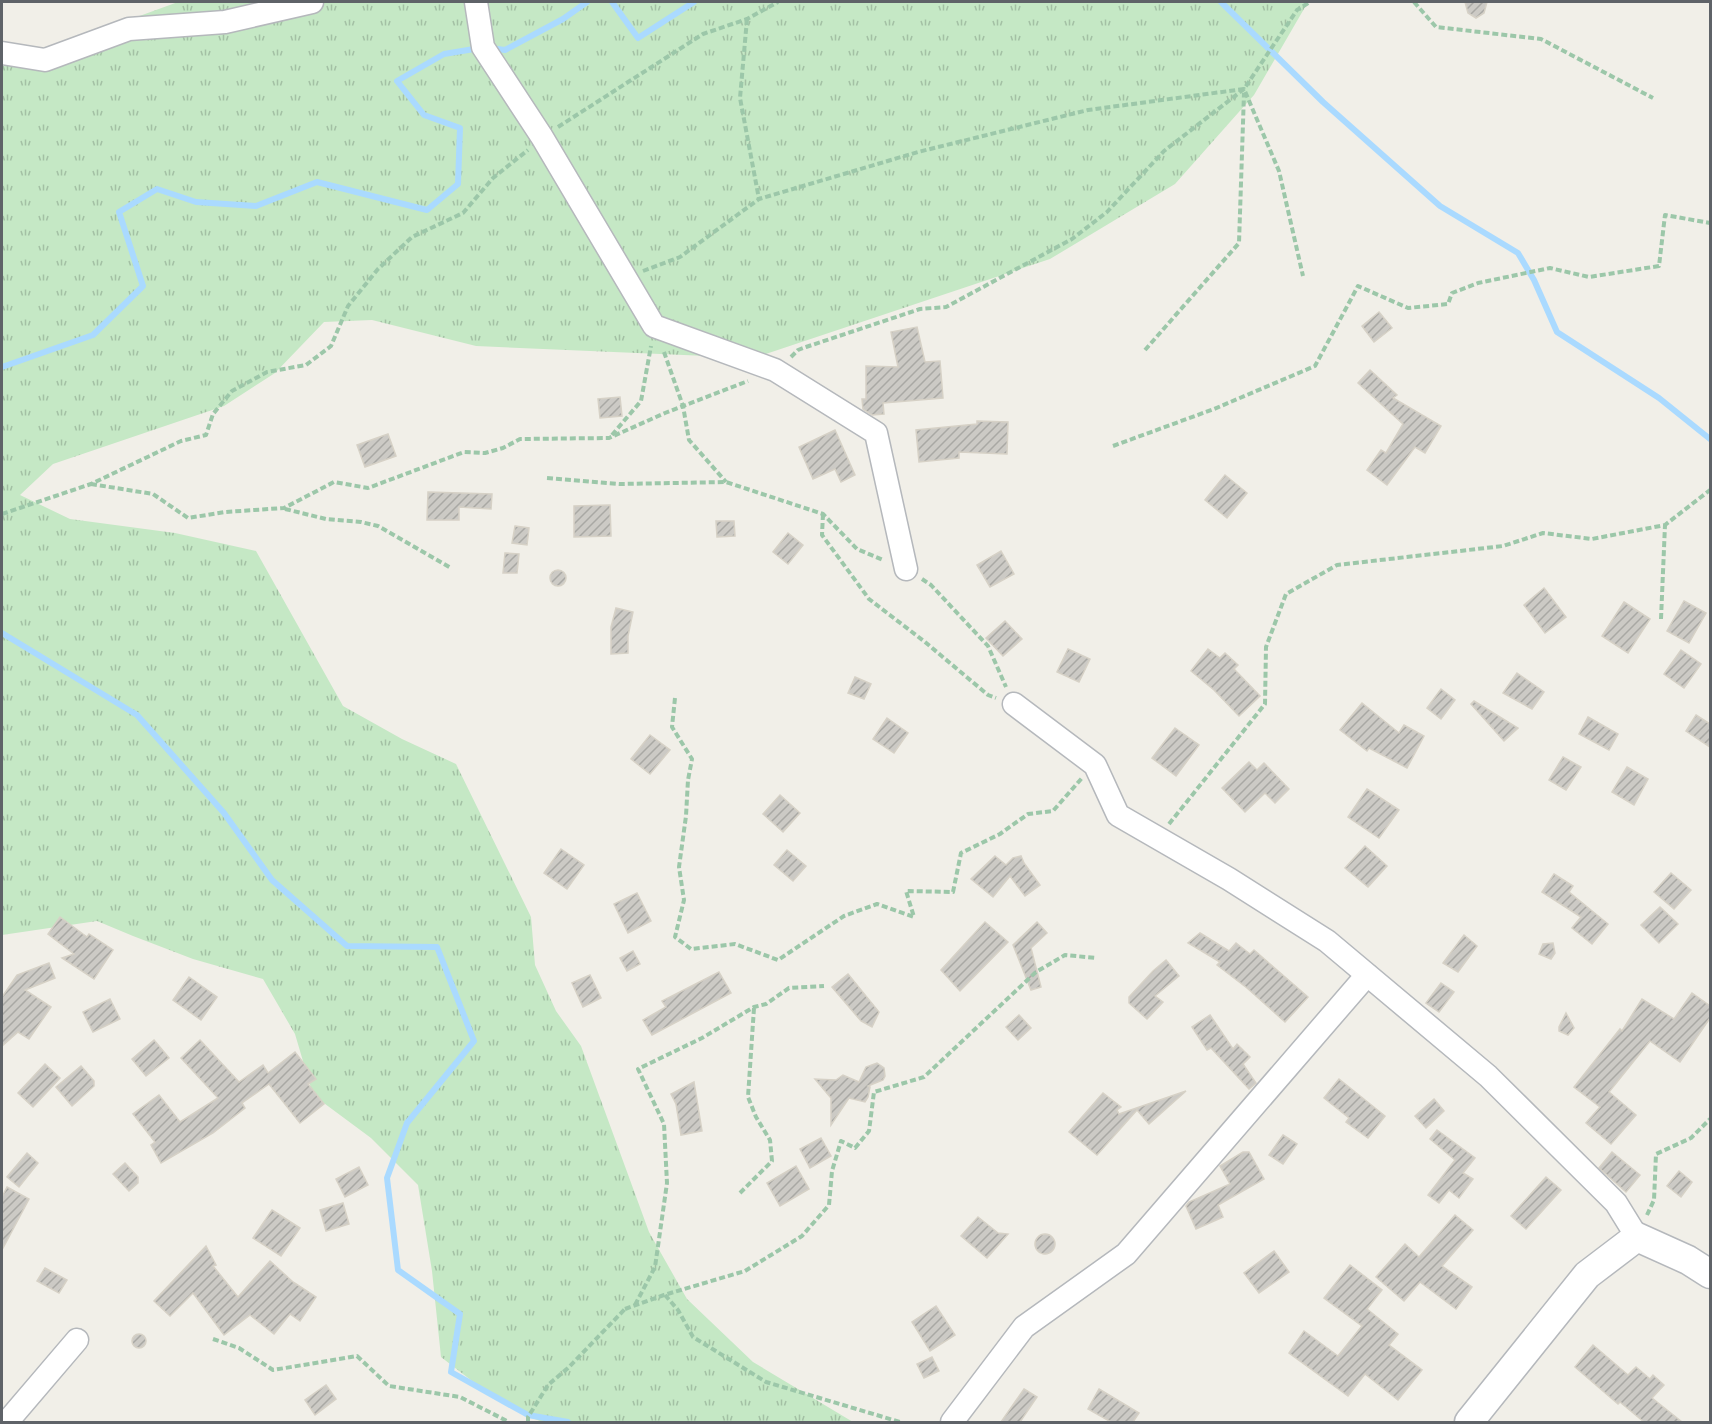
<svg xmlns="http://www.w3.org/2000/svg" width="1712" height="1424" viewBox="0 0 1712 1424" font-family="'Alegreya Sans',sans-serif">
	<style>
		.grass { fill: url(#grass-tufts) }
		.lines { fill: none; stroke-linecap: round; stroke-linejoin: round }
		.stream { stroke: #aadaff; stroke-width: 6 }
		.building { fill: url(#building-hatch); stroke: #d6d1c6; stroke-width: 1.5 }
		.minor-casing { stroke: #b5b8bc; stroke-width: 25 }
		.tertiary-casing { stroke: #b5b8bc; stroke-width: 31 }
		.path { stroke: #9cc7a9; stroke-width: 4; stroke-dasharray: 6 3; stroke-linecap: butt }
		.minor { stroke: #fff; stroke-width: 22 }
		.tertiary { stroke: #fff; stroke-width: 28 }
	</style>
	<defs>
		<pattern id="grass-tufts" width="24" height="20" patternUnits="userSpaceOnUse" patternTransform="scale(1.5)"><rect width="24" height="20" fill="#c5e8c5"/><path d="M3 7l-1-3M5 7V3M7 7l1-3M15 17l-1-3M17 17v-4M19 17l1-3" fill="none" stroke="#a3c0a4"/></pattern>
		<pattern id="building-hatch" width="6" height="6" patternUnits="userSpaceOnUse" patternTransform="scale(1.5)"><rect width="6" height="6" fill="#cccac5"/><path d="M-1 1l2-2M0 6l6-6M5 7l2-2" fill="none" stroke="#a9a8a4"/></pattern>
	</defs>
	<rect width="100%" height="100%" fill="#f1efe8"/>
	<path class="grass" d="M178 2H1308L1254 95 1175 184 1050 259 754 358 476 346 372 320 324 322 275 373 224 406 53 464 20 495 70 519 175 533 256 551 343 706 402 739 456 764 531 917 535 965 556 1011 581 1046 649 1232 687 1299 753 1362 853 1422H543C504 1409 473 1381 441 1357L432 1271 418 1185 371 1138 313 1095 295 1034 263 979 193 959 133 936 97 921 2 935V66Z"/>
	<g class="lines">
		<g class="stream">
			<polyline points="612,2 638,38 694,2"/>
			<polyline points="1221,2 1323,102 1440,206 1518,253 1534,280 1557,332 1659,398 1710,439"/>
			<polyline points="490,48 505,50 563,19 587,2"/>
			<polyline points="2,367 93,335 143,286 119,212 157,189 196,202 256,206 317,182 427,210 458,184 460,128 424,115 397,81 444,54 480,48"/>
			<polyline points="2,633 137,715 224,813 272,880 347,946 437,947 474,1041 407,1123 387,1178 398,1270 460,1314 451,1372 528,1415 568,1422"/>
		</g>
	</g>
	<g class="building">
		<polygon points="1465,2 1487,2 1484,13 1476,18 1468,13"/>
		<polygon points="1379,312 1392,328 1374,342 1362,326"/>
		<polygon points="917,327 925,362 940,361 943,398 883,403 884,414 872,415 863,409 862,399 866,399 866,366 898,367 891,332"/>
		<polygon points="1370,370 1397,395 1393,398 1441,426 1425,453 1415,447 1387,485 1367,470 1381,450 1386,453 1403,424 1358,383"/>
		<polygon points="620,397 622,416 600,418 598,399"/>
		<polygon points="977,421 1008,422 1007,454 959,452 959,458 919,462 916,430 977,424"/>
		<polygon points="835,430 855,475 841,482 835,469 813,479 799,447"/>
		<polygon points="388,434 396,456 365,467 357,445"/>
		<polygon points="1225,475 1247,493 1227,518 1205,500"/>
		<polygon points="428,492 492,494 491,509 459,507 459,520 427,520"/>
		<polygon points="610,505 611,536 574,537 574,506"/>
		<polygon points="716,521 734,521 735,536 717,537"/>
		<polygon points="515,526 529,528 527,545 512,543"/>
		<polygon points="788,533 803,545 788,564 773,552"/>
		<polygon points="1001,551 1014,574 990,587 977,565"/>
		<polygon points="505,553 519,554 517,573 503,573"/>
		<circle cx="558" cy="578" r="8"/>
		<polygon points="1544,588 1566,617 1545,633 1524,605"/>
		<polygon points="1684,601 1706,613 1689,643 1667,631"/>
		<polygon points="1624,602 1650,619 1628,653 1602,636"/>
		<polygon points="616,608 633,612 628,636 628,653 611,654 611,627"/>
		<polygon points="1005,621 1022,639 1003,656 986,638"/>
		<polygon points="1068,649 1090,659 1079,682 1057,672"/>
		<polygon points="1208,649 1220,658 1225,653 1238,665 1234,669 1260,696 1239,716 1214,690 1191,671"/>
		<polygon points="1681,650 1701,664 1684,688 1664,674"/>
		<polygon points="1517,673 1544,692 1532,709 1503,693"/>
		<polygon points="855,677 871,684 864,699 848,693"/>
		<polygon points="1441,689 1455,700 1441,719 1427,708"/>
		<polygon points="1474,701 1518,728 1504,741 1471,704"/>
		<polygon points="1362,703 1399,733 1404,725 1424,736 1407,768 1369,748 1367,751 1340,730"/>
		<polygon points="1696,715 1710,724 1710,747 1686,731"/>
		<polygon points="1588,717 1618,734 1609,750 1579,734"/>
		<polygon points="887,718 908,733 894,753 873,739"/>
		<polygon points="1175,728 1199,745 1176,776 1152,758"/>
		<polygon points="650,735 670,750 650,774 631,759"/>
		<polygon points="1563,757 1581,767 1566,790 1549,780"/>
		<polygon points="1249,762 1257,770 1264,763 1289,789 1275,803 1265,793 1245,812 1222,788"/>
		<polygon points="1627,767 1648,779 1634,805 1612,792"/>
		<polygon points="1367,789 1399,810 1379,838 1348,817"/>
		<polygon points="780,795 800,813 783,832 763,814"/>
		<polygon points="1365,846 1387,866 1368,887 1345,868"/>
		<polygon points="561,849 584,865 567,889 544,873"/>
		<polygon points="787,850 806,866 793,881 774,865"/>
		<polygon points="995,856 1006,865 1013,858 1021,856 1024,863 1040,885 1025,896 1010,876 993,897 971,879"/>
		<polygon points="1671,873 1691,890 1674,909 1654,892"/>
		<polygon points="1554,874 1573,886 1569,892 1608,924 1592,944 1572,928 1581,917 1542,892"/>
		<polygon points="637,893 651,921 628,933 614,904"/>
		<polygon points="1660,907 1678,924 1659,943 1641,925"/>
		<polygon points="60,917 87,937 89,934 113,950 94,979 62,958 74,954 48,934"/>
		<polygon points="985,922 1008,942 960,991 941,970"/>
		<polygon points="1037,922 1047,933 1031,948 1041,987 1031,990 1013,945"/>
		<polygon points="1200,933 1229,951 1236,943 1250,954 1254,950 1308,997 1285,1022 1247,988 1217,965 1220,962 1188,943"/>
		<polygon points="1464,935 1477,946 1458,972 1443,963"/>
		<polygon points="1553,943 1555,953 1551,959 1539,954 1543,944"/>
		<polygon points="633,951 640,964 627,971 620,958"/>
		<polygon points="1166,960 1179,976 1155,996 1163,1002 1147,1019 1129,1003 1129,997 1153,971"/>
		<polygon points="49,963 55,978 25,990 51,1007 29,1039 18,1032 2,1046 2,997 17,975"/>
		<polygon points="719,972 731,993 652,1035 643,1020 666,1007 662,1001"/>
		<polygon points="848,974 879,1012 872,1027 861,1021 832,987"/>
		<polygon points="590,975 601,998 583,1007 572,983"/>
		<polygon points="189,977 217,997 201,1020 173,1000"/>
		<polygon points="1441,983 1454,992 1439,1012 1426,1003"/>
		<polygon points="1692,993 1710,1006 1710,1018 1680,1062 1650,1041 1609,1092 1636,1115 1611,1144 1586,1123 1600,1107 1574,1087 1620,1029 1622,1031 1642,999 1674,1019"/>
		<polygon points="110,999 120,1019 93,1032 83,1012"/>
		<polygon points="1566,1013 1574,1028 1568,1035 1559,1031 1559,1027"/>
		<polygon points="1019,1015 1031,1028 1018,1040 1006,1027"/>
		<polygon points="1210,1015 1233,1049 1237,1044 1250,1057 1243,1064 1256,1083 1249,1089 1211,1048 1207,1050 1192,1027"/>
		<polygon points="154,1040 169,1058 146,1076 132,1059"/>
		<polygon points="200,1040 239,1082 263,1065 268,1073 295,1052 316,1079 308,1084 324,1104 300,1123 269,1084 242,1103 245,1108 213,1133 161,1163 151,1145 155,1142 133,1114 159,1095 180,1122 218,1098 181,1058"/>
		<polygon points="877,1063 884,1068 885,1076 883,1080 868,1086 870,1087 868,1097 865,1102 849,1098 831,1125 831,1098 815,1079 836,1080 843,1075 859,1082 866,1067"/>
		<polygon points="45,1064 60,1078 33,1107 18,1093"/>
		<polygon points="81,1066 94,1081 94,1086 72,1106 56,1087"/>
		<polygon points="1339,1079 1385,1116 1368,1138 1346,1122 1349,1118 1324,1098"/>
		<polygon points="694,1082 702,1131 681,1135 676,1104 671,1094"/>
		<polygon points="1186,1091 1149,1124 1137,1110 1097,1155 1069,1132 1103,1093 1121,1107 1117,1110 1119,1114"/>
		<polygon points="1434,1099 1444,1111 1426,1128 1415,1116"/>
		<polygon points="1437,1130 1475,1158 1463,1173 1473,1179 1459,1198 1449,1190 1439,1203 1428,1195 1455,1160 1430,1139"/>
		<polygon points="1283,1135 1297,1144 1283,1164 1269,1155"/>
		<polygon points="821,1138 831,1156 810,1168 800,1149"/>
		<polygon points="1243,1152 1249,1152 1264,1179 1218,1205 1223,1217 1196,1229 1186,1206 1189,1202 1230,1184 1220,1166"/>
		<polygon points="1612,1152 1640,1175 1626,1192 1599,1168"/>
		<polygon points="27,1153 38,1163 19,1187 7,1177"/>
		<polygon points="125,1163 138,1177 138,1183 129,1191 113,1174"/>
		<polygon points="796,1166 809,1189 780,1206 767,1183"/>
		<polygon points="359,1167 368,1185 345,1197 336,1179"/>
		<polygon points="1679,1171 1692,1182 1681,1197 1667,1186"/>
		<polygon points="1546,1177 1561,1190 1526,1229 1511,1216"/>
		<polygon points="7,1187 29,1199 2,1250 2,1197"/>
		<polygon points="343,1203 349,1224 326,1231 320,1210"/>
		<polygon points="272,1210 300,1228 281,1256 253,1238"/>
		<polygon points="1455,1215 1473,1230 1442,1266 1472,1287 1456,1309 1420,1282 1404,1301 1376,1277 1405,1244 1419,1257"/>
		<polygon points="978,1217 998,1233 1008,1234 987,1258 961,1236"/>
		<circle cx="1045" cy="1244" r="10"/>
		<polygon points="206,1246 216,1265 213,1266 238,1297 270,1261 293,1282 316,1297 300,1321 290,1314 274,1334 250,1315 224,1335 193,1293 170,1316 154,1301"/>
		<polygon points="1274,1251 1289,1272 1259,1293 1244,1273"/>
		<polygon points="1350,1265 1382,1290 1367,1309 1398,1334 1389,1345 1422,1370 1398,1400 1365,1374 1348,1396 1289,1353 1304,1331 1338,1356 1362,1326 1324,1298"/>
		<polygon points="45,1268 67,1280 59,1293 37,1281"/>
		<polygon points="936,1306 955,1335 930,1351 912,1322"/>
		<circle cx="139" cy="1341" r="7"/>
		<polygon points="1593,1345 1628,1375 1636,1367 1650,1379 1653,1375 1664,1385 1652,1398 1682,1422 1644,1422 1620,1402 1618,1404 1575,1367"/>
		<polygon points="932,1357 939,1371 924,1378 917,1364"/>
		<polygon points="326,1385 336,1399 315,1415 305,1400"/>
		<polygon points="1024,1389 1037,1397 1020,1422 1001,1422"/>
		<polygon points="1099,1389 1139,1413 1133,1422 1111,1422 1088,1409"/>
	</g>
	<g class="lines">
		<g class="minor-casing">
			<g id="minor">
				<polyline points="476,2 483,47 542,137 654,326 775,370 876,433 906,569"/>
				<polyline points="2,53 45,60 129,29 225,22 312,2"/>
				<polyline points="1014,704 1095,765 1118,815 1229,879 1327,941 1488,1076 1616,1203 1637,1237"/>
				<polyline points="7,1422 77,1340"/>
				<polyline points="952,1422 1024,1327 1126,1254 1367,975"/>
			</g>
		</g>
		<g class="tertiary-casing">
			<polyline id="tertiary" points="1469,1422 1587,1275 1637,1237 1688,1260 1710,1274"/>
		</g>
		<g class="path">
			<polyline points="1414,2 1436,27 1541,39 1653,98"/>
			<polyline points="747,19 740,98 759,199"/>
			<polyline points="558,127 703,34 747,19 778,2"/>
			<polyline points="643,271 680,257 759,199 918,152 1088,110 1244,89 1279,171 1303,276"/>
			<polyline points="1145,350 1239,243 1244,93"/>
			<polyline points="664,352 683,406 689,440 726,482"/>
			<polyline points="791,357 798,350 806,347 920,309 946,307 1072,239 1107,212 1164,151 1244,89 1297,10 1310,2"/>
			<polyline points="612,435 641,401 651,346"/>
			<polyline points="1113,446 1214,409 1315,366 1358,286 1408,308 1448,304 1452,293 1478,283 1550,268 1589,277 1659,266 1665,215 1710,223"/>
			<polyline points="547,478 620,484 726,482 823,514 857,549 883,560"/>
			<polyline points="91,484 153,494 188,518 225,512 284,508 334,482 368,488 464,452 485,453 503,448 520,439 609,438 665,413 748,381"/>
			<polyline points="285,509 326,519 361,522 378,526 451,568"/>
			<polyline points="2,514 91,484 181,441 206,435 213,414 232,391 267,372 306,365 331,346 348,306 378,269 412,237 463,213 493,178 528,150"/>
			<polyline points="823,514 822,535 869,599 925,642 988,695 996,698"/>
			<polyline points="922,579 931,585 988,646 1006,687"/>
			<polyline points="1661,619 1665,525"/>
			<polyline points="675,698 672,727 692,759 688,780 686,816 679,867 684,900 675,937 691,949 735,944 778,960 844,916 877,904 914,917 906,891 953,892 961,853 1000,834 1028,814 1053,811 1082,778"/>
			<polyline points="1169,824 1265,704 1266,647 1286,594 1337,565 1503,546 1543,533 1592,539 1665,525 1710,490"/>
			<polyline points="740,1193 772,1161 770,1140 756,1117 748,1097 754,1008"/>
			<polyline points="1647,1215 1654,1200 1656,1154 1691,1138 1710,1119"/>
			<polyline points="665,1295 678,1310 693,1337 766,1382 900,1422"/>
			<polyline points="635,1305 655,1267 667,1183 664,1124 638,1069 702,1038 754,1007 766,1004 789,988 824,986"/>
			<polyline points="625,1309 664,1295 745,1271 802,1236 829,1205 832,1171 841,1141 855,1148 869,1131 874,1092 924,1077 1036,972 1065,955 1096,958"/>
			<polyline points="213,1339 239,1348 273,1370 357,1356 389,1386 460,1397 509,1422"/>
			<polyline points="528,1422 528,1417 548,1385 568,1368 625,1309"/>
		</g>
		<use href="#minor" class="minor"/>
		<use href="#tertiary" class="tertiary"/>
	</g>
	<rect width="1712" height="1424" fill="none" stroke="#5f6368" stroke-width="6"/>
</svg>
